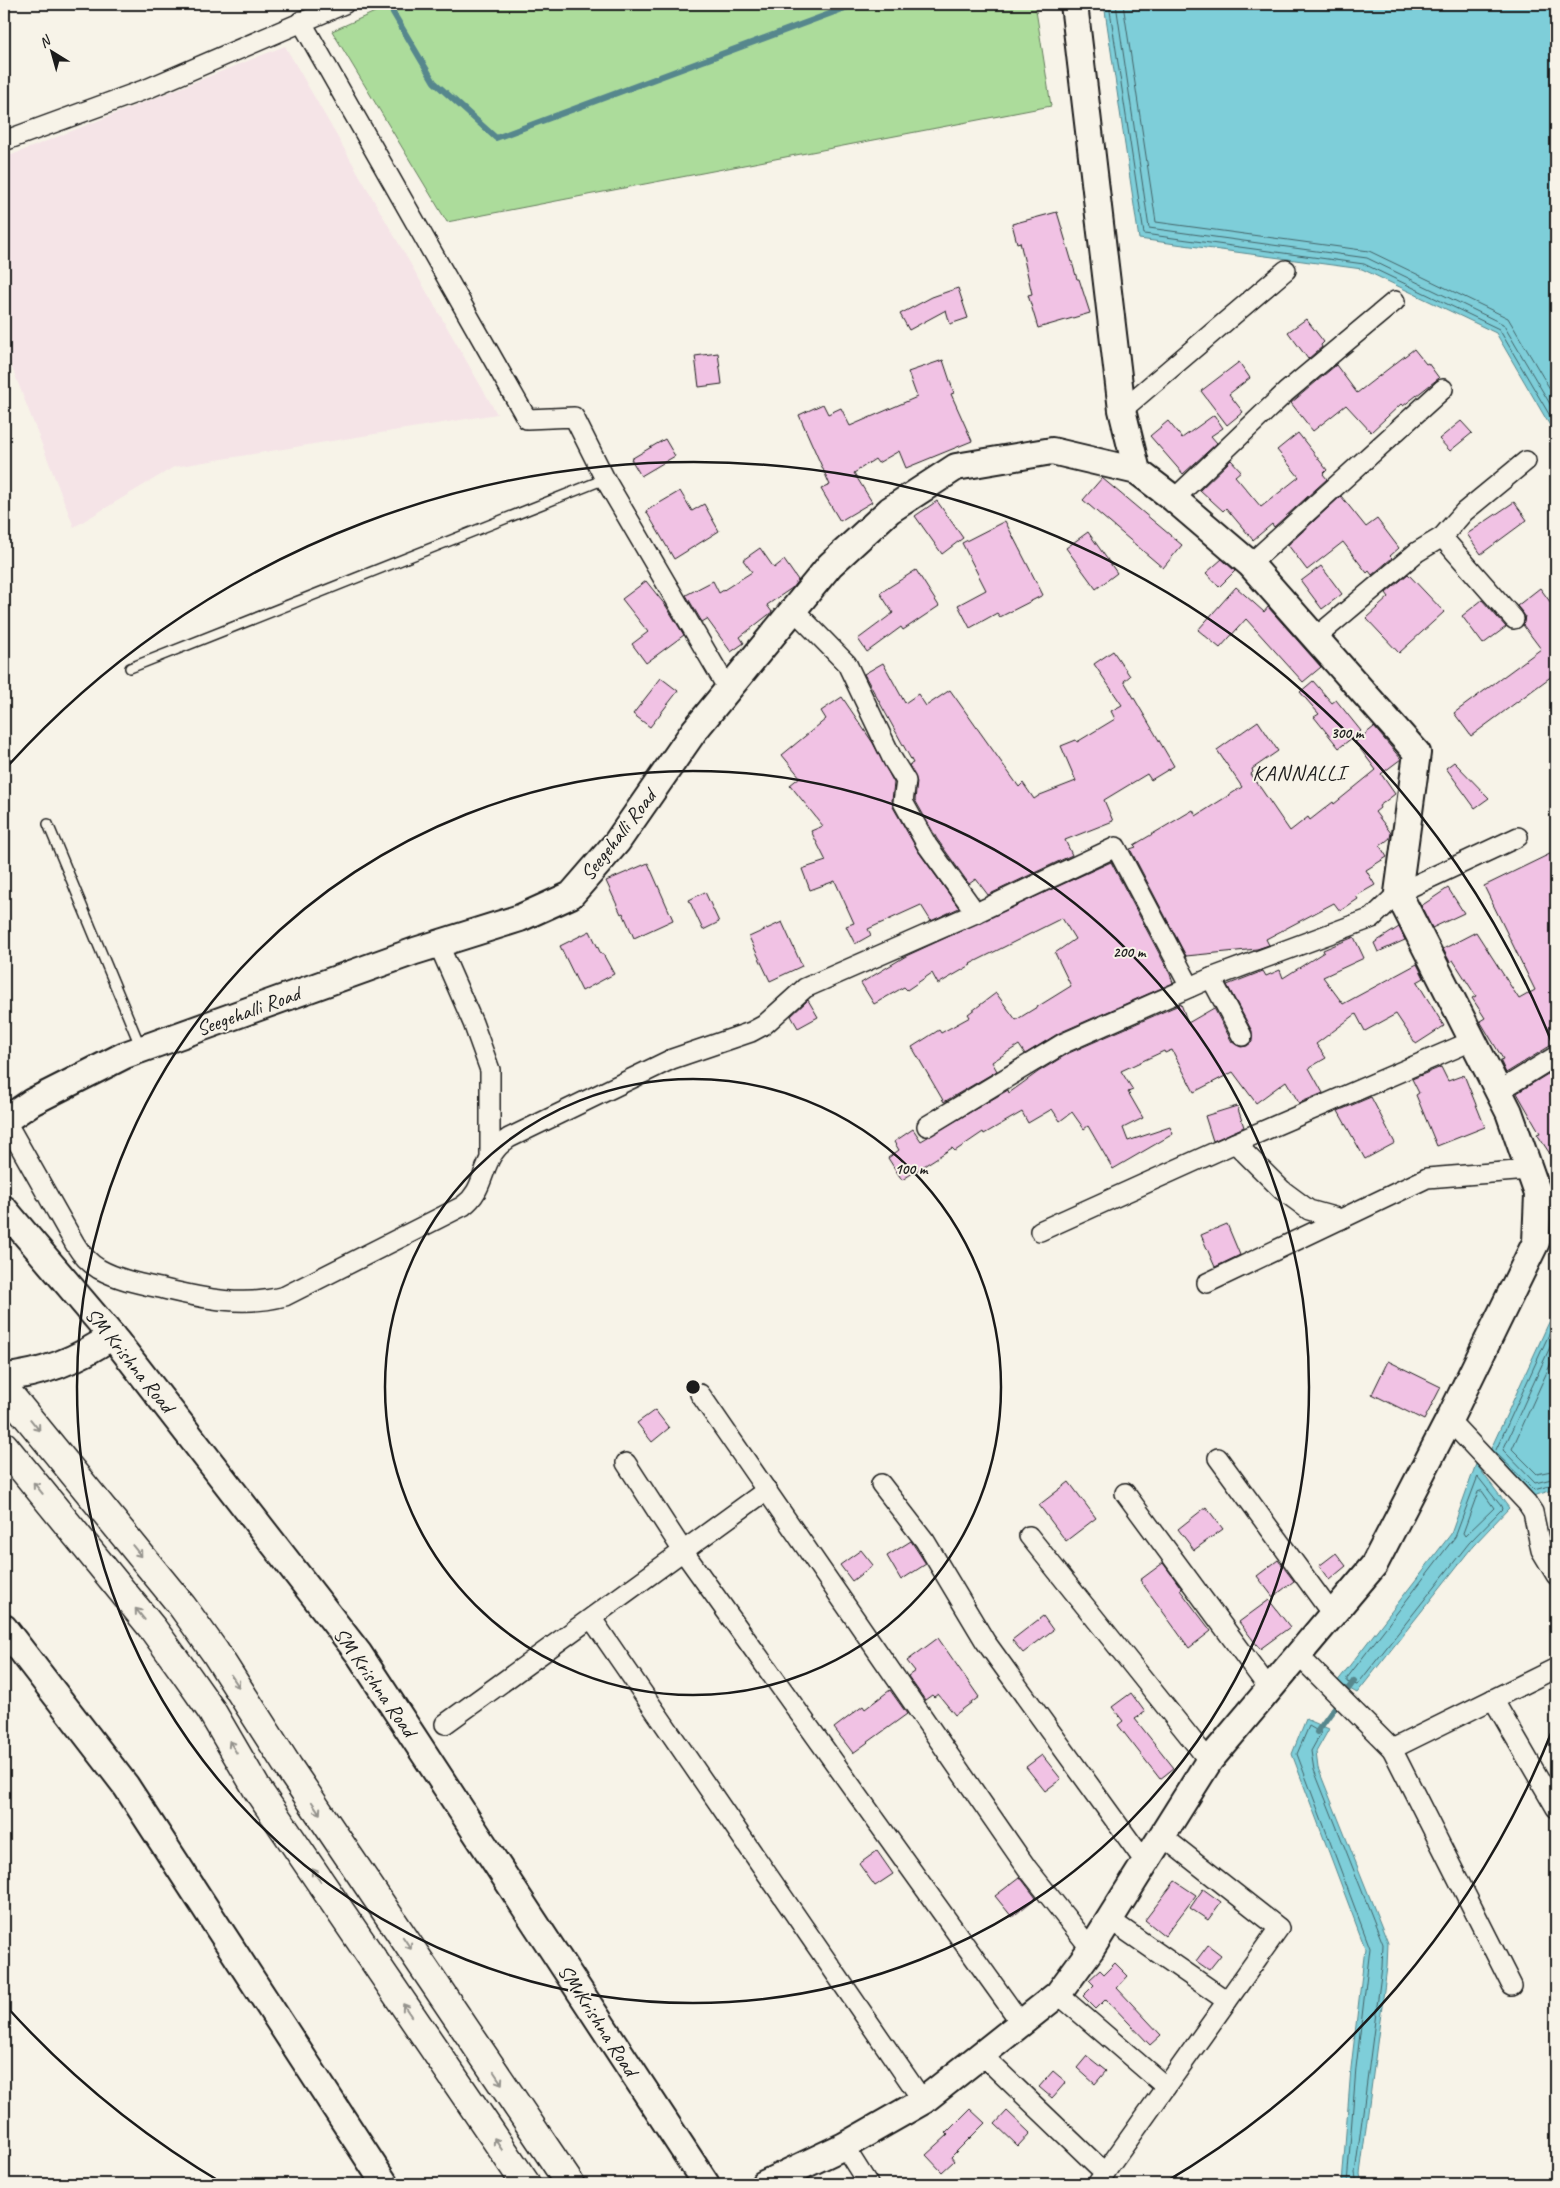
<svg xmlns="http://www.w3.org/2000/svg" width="1560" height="2188" viewBox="0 0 1560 2188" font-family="Caveat,sans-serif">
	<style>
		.built { fill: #f5e4e7 }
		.green { fill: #acdc9b; stroke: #647c5c }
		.water { fill: #7eced9; stroke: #57878d }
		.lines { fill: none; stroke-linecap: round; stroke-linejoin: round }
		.shore { stroke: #436368; stroke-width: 1 }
		.stream { stroke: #57878d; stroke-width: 6 }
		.building { fill: #f1c2e4; stroke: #1c1c1c }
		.lane-casing { stroke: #1c1c1c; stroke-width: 12 }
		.street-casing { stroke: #1c1c1c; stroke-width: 22 }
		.secondary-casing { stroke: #1c1c1c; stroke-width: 30 }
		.highway-casing { stroke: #1c1c1c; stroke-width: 31 }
		.lane { stroke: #f7f3e8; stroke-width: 9 }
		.street { stroke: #f7f3e8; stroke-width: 19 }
		.secondary { stroke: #f7f3e8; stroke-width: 26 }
		.highway { stroke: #f7f3e8; stroke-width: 28 }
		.oneway { stroke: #94928c }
		.ring { fill: none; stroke: #1c1c1c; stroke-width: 2.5 }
		.labels { text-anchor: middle; stroke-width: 4; stroke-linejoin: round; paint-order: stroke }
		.street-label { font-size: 21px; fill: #1c1c1c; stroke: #f7f3e8 }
		.neighbourhood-label { font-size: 22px; letter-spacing: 1px; fill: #1c1c1c; stroke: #f7f3e8 }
		.centre { fill: #1c1c1c; stroke: #f7f3e8; stroke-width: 2.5 }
		.ring-label { font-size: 15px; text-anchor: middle; font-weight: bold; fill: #1c1c1c; stroke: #f7f3e8; stroke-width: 4; stroke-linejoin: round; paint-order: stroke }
	</style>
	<rect width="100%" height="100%" fill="#f7f3e8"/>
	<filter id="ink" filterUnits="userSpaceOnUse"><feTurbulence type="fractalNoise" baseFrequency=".02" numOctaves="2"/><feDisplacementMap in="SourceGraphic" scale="10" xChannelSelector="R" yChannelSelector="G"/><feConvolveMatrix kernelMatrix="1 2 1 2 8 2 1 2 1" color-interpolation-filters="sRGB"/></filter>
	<g filter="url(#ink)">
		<polygon class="built" points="285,46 497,414 174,467 74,527 4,347 4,158"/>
		<polygon class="green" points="393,4 1035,4 1051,106 447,222 332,31"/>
		<g class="water">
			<polygon points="1104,4 1556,4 1556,436 1496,333 1362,269 1139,239"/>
			<polygon points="1556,1307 1556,1489 1533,1496 1489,1453"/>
			<polygon points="1476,1464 1509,1508 1473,1546 1357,1693 1337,1682 1451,1534"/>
			<polygon points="1306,1719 1329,1729 1316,1752 1318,1768 1388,1943 1387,1967 1360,2174 1362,2184 1342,2184 1351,2068 1365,1948 1292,1754"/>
		</g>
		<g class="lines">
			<g class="shore">
				<polyline points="1109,4 1144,234 1364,264 1499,329 1556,426"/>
				<polyline points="1116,4 1149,228 1367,258 1503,324 1556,414"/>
				<polyline points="1123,4 1156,222 1369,251 1508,318 1556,399"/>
				<polyline points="1556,1319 1495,1452 1534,1490 1556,1484"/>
				<polyline points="1556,1334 1503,1450 1535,1483 1556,1478"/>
				<polyline points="1556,1352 1512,1449 1537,1474 1556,1470"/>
				<polygon points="1478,1477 1501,1506 1502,1509 1469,1543 1357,1685 1347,1682 1347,1678 1455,1537"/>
				<polygon points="1482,1491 1494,1508 1465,1536 1463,1533 1478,1492"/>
				<polyline points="1347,2184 1356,2068 1370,1948 1297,1754 1309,1726 1321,1733 1311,1751 1314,1770 1383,1944 1382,1967 1355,2173 1357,2184"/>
			</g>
			<g class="stream">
				<polyline points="388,4 434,82 496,138 856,4"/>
				<polyline points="1317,1732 1354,1681"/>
			</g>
		</g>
		<g class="building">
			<polygon points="1057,212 1077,279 1079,279 1090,313 1038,328 1028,295 1032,294 1020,242 1017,243 1012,224"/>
			<polygon points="958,288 968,318 950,324 946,310 909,330 900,314 932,297"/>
			<polygon points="1306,319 1324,342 1321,345 1322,347 1308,359 1288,332"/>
			<polygon points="1414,349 1426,364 1428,363 1439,378 1403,406 1401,404 1371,432 1346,405 1313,431 1291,403 1336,365 1357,393"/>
			<polygon points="718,353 722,384 699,387 695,356"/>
			<polygon points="943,360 954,393 951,394 972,441 906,468 899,451 878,463 875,459 854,473 872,502 840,521 821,489 830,485 799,415 823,404 828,414 841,408 850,426 917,397 908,372"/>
			<polygon points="1239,362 1250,378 1229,394 1243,412 1227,425 1201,391"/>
			<polygon points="1214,415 1223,428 1211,436 1217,443 1183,474 1150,436 1168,421 1182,438"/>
			<polygon points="1461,421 1472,433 1450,451 1439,439"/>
			<polygon points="1298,433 1327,470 1323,474 1327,479 1274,527 1272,524 1253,540 1226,508 1223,511 1200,490 1231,460 1241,471 1235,476 1261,507 1299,477 1277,450"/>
			<polygon points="665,439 675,456 641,476 631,459"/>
			<polygon points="1102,478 1182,545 1163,568 1083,500"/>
			<polygon points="680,491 692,511 704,504 719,531 674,559 646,511"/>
			<polygon points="1341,496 1366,527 1377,519 1399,548 1390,556 1392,558 1372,575 1369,571 1367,573 1343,542 1307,570 1288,545"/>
			<polygon points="937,501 963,538 942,554 915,516"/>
			<polygon points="1514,502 1527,520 1481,554 1467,534"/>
			<polygon points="1005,521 1043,595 1000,617 997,613 970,628 958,605 986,590 962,543"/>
			<polygon points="1088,532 1117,573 1096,589 1066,548"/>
			<polygon points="760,548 774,568 784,560 798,580 792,588 767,605 772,612 740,637 744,643 731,652 707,619 702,622 686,595 713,581 719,593 752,572 743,560"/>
			<polygon points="1222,559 1235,571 1219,587 1206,573"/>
			<polygon points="1321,566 1342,594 1322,609 1301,581"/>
			<polygon points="916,570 939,606 903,630 901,627 867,652 858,639 893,613 880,593"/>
			<polygon points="1408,574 1444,612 1399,653 1366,618 1389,597 1386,593"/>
			<polygon points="646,581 666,606 684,635 646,663 632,644 648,632 622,599"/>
			<polygon points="1236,587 1264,612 1268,607 1321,667 1303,682 1246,619 1220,648 1198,630"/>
			<polygon points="1540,588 1556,610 1556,673 1471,736 1454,713 1541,649 1523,625 1525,616 1517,606"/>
			<polygon points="1482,600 1506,627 1483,644 1462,616"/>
			<polygon points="1113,651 1130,676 1124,681 1174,766 1151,780 1147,774 1104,800 1113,821 1065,840 1072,855 988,895 976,879 969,884 937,839 915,800 917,782 909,765 913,763 864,674 883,663 905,703 918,694 926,706 950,690 1019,787 1023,783 1034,799 1040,795 1076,781 1061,746 1076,740 1077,742 1115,719 1111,711 1122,705 1094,664"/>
			<polygon points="661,678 678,691 650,727 633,714"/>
			<polygon points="1313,681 1332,703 1336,700 1361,731 1339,748 1314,717 1319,714 1300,692"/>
			<polygon points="842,697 873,743 894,783 892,800 893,807 918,851 959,908 931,921 921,905 868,929 871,935 855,944 846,926 854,923 835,881 810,890 802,869 826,861 811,831 823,826 790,785 800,777 782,755 826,719 821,711"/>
			<polygon points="1258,721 1278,751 1252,769 1253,772 1251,774 1290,831 1308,817 1310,820 1333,802 1334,804 1376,770 1355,742 1374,727 1401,759 1381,774 1395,794 1379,806 1380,808 1375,812 1391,833 1390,838 1380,846 1387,857 1366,870 1375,885 1356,896 1358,899 1340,911 1334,903 1266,939 1269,945 1257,949 1186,956 1130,849 1136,847 1134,845 1193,810 1196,816 1242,787 1217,750"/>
			<polygon points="1454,762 1489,798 1475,808 1446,768"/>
			<polygon points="1556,851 1556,1045 1550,1046 1506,1073 1500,1060 1503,1059 1480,1021 1485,1018 1472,998 1476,996 1453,960 1450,962 1443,949 1476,932 1519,999 1535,990 1484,886"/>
			<polygon points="1111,862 1170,974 1173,983 1059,1033 1025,1054 1019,1045 992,1062 997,1071 944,1102 912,1047 939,1030 941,1033 970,1017 968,1014 996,993 1016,1020 1071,986 1055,953 1075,939 1062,918 970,964 971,965 938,984 932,973 907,990 904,987 874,1004 861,983 906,956"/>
			<polygon points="648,863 673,920 634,938 623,913 621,914 606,881"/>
			<polygon points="1448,888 1464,913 1432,928 1421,906"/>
			<polygon points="705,892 719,922 703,930 689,900"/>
			<polygon points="782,922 802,966 770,981 749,937"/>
			<polygon points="1399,927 1405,940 1378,952 1374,943"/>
			<polygon points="590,931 601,954 603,954 614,974 582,991 560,946"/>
			<polygon points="1354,937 1364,958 1323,977 1343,1004 1417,964 1424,978 1417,982 1444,1026 1416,1044 1396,1014 1365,1031 1356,1014 1316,1044 1326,1058 1309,1068 1323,1093 1299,1103 1286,1081 1256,1103 1233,1072 1194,1092 1172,1050 1165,1053 1164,1051 1121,1071 1133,1090 1128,1092 1143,1118 1123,1128 1128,1141 1170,1127 1173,1134 1113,1169 1088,1126 1084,1129 1072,1112 1060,1121 1052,1109 1028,1123 1022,1112 984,1134 983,1132 955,1151 952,1148 902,1180 888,1158 899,1150 894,1142 913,1129 921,1141 1008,1090 1009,1093 1038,1072 1069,1053 1181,1004 1188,1023 1214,1008 1232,1042 1241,1047 1247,1046 1252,1042 1252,1031 1227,985 1263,971 1266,976 1280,970 1283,978 1324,952 1323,950"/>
			<polygon points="808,1000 818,1017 798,1028 791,1016"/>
			<polygon points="1441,1067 1448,1081 1464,1075 1485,1127 1437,1146 1416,1095 1419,1093 1412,1079"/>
			<polygon points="1556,1069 1556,1163 1537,1134 1540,1133 1517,1093"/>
			<polygon points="1371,1097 1395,1143 1365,1159 1338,1111"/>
			<polygon points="1237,1106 1244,1127 1213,1141 1205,1116"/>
			<polygon points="1227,1224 1240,1255 1215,1267 1201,1235"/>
			<polygon points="1388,1361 1441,1387 1424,1420 1372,1394"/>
			<polygon points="655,1410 669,1428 652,1442 637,1423"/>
			<polygon points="1069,1482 1096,1518 1066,1541 1039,1505"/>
			<polygon points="1206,1507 1223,1529 1194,1550 1178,1529"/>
			<polygon points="911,1541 926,1564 901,1580 887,1556"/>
			<polygon points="861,1550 873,1565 852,1581 840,1565"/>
			<polygon points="1336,1553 1346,1566 1329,1580 1319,1566"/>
			<polygon points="1278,1560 1294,1581 1273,1597 1257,1576"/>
			<polygon points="1163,1563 1182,1589 1180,1590 1211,1631 1189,1648 1140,1580"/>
			<polygon points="1269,1600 1290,1627 1260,1649 1239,1622"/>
			<polygon points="1043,1616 1053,1630 1023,1653 1012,1640"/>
			<polygon points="938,1638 979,1697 955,1715 938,1694 934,1697 932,1695 925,1700 908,1676 915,1671 907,1661"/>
			<polygon points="890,1690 907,1714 853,1753 834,1728 863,1706 865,1709"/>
			<polygon points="1131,1693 1145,1712 1135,1719 1174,1768 1160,1779 1118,1725 1123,1721 1112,1707"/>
			<polygon points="1042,1755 1061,1779 1045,1791 1026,1767"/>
			<polygon points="877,1851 893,1874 875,1886 859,1864"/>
			<polygon points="1020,1877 1036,1898 1012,1917 995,1896"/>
			<polygon points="1175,1881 1196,1895 1165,1936 1145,1920"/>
			<polygon points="1203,1889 1221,1902 1208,1920 1190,1908"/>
			<polygon points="1208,1945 1221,1955 1209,1970 1196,1961"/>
			<polygon points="1115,1963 1128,1976 1117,1988 1161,2035 1150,2045 1106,1999 1096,2009 1083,1996 1094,1985 1089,1980 1100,1970 1104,1974"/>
			<polygon points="1087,2056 1106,2071 1095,2084 1077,2068"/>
			<polygon points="1053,2071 1066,2082 1052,2098 1039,2087"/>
			<polygon points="970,2109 985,2123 951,2157 954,2161 942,2172 926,2155 948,2135 946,2133"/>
			<polygon points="1007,2111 1030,2133 1018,2146 995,2124"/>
		</g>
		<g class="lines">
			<g class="lane-casing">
				<g id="lane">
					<polyline points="130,668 605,479"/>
					<polyline points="48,824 141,1048"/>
				</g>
			</g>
			<g class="street-casing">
				<g id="street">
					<polyline points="301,21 527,419 574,417 605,479 728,689"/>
					<polyline points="4,141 149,88 344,4"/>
					<polyline points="1122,410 1286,270"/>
					<polyline points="1174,499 1286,392 1395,301"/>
					<polyline points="1442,537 1514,619"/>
					<polyline points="1250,564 1443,389"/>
					<polyline points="795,611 847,664 893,760 906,781 903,802 927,845 976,913"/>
					<polyline points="1315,638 1417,552 1442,537 1464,512 1526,461"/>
					<polyline points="438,943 473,1023 490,1070 490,1155"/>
					<polyline points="1211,978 1242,1036"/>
					<polyline points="1499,1091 1556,1056"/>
					<path d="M5 1120 75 1244C81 1254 89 1263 99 1269 119 1280 141 1284 164 1289 205 1299 244 1307 285 1296L463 1206C489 1187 478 1158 509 1138L672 1059 751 1032 764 1025 805 988 976 913 1116 847 1190 987"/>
					<polyline points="927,1126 1064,1043 1211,978 1372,918 1398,893 1518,837"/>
					<polyline points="1235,1143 1282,1190 1309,1210 1341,1219"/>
					<polyline points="1040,1231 1235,1143 1472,1041"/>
					<polyline points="1207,1283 1427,1178 1529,1170"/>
					<polyline points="700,1394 1027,1868 1091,1949"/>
					<polyline points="1449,1420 1527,1503 1533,1512 1541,1550 1556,1575"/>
					<polyline points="1218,1458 1332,1614"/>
					<polyline points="626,1463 683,1551 1021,2023"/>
					<polyline points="881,1484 925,1541 985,1641 1145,1862"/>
					<polyline points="1125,1493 1270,1690"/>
					<polyline points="1029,1536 1209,1761"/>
					<polyline points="592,1619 923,2101"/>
					<polyline points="1297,1654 1392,1749 1556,1668"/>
					<polyline points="1493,1699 1556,1808"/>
					<polyline points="445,1724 767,1490"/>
					<polyline points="1392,1749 1512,1986"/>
					<polyline points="1109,1919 1227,2001"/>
					<polyline points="1058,1994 1166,2087"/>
					<polyline points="981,2054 1105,2173"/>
					<polyline points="844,2146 868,2184"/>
					<polyline points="1097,2184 1279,1928 1162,1836"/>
				</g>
			</g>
			<g class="secondary-casing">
				<g id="secondary">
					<polyline points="4,1121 32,1102 125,1055 415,951 520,918 571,895 617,842 694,731 830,565 890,510 956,467 1052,451 1137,471"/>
					<polyline points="4,1209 117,1342 359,1654 706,2184"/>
					<path d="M4 1377C44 1374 79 1359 112 1336"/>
					<polyline points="4,1628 126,1786 385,2184"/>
					<polyline points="764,2184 844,2146 923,2101 1058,1994 1091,1949 1209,1761 1374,1565 1449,1420 1536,1242 1538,1194 1509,1112 1398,893 1417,753 1250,564 1174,499 1137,471 1122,410 1074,4"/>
				</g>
			</g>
			<g class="highway-casing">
				<g id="highway">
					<polyline points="4,1388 182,1606 215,1652 289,1768 570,2184"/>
					<polyline points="4,1446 153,1629 185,1673 211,1710 257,1789 526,2184"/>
				</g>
			</g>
			<use href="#lane" class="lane"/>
			<use href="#street" class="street"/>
			<use href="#secondary" class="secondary"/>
			<use href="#highway" class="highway"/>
		</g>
		<defs><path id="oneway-shaft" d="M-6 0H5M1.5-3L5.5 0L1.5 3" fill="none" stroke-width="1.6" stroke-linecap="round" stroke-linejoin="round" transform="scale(1.25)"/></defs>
		<g class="oneway">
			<use href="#oneway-shaft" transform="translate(35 1425) rotate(51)"/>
			<use href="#oneway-shaft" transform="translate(38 1488) rotate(-129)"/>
			<use href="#oneway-shaft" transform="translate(137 1551) rotate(51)"/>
			<use href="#oneway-shaft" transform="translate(140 1614) rotate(-129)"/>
			<use href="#oneway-shaft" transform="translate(235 1681) rotate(56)"/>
			<use href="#oneway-shaft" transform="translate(233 1747) rotate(-121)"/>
			<use href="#oneway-shaft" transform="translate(316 1808) rotate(56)"/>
			<use href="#oneway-shaft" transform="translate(316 1875) rotate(-124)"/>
			<use href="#oneway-shaft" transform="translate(407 1943) rotate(56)"/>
			<use href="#oneway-shaft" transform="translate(407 2010) rotate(-124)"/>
			<use href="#oneway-shaft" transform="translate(498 2078) rotate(56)"/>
			<use href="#oneway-shaft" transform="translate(498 2144) rotate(-124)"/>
		</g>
	</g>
	<g class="ring">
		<circle cx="693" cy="1387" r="308"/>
		<circle cx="693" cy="1387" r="616"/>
		<path d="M1554 1726A925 925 0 0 1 1162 2184M224 2184A925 925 0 0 1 6 2006M6 768A925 925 0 0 1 1554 1048"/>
	</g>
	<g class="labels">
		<g class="street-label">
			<text transform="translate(618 835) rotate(-52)" y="7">Seegehalli Road</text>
			<text transform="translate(248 1011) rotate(-20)" y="7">Seegehalli Road</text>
			<text transform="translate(130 1360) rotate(51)" y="7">SM Krishna Road</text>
			<text transform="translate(375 1682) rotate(55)" y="7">SM Krishna Road</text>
			<text transform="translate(598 2020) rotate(57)" y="7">SM Krishna Road</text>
		</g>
		<g class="neighbourhood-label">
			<text x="1299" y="780">KANNALLI</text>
		</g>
	</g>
	<circle cx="693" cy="1387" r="8" class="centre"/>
	<g class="ring-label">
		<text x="1347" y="738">300 m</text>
		<text x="1129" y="957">200 m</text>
		<text x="911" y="1174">100 m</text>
	</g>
	<rect width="1560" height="2188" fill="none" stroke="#f7f3e8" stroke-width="20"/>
	<rect x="10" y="10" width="1540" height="2168" fill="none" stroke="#1c1c1c" stroke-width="2" filter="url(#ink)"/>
	<g transform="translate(52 52) rotate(323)" stroke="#f7f3e8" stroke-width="4" paint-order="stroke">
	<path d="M0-4L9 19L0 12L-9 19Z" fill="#1c1c1c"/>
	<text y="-8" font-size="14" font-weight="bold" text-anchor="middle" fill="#1c1c1c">N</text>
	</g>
</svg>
